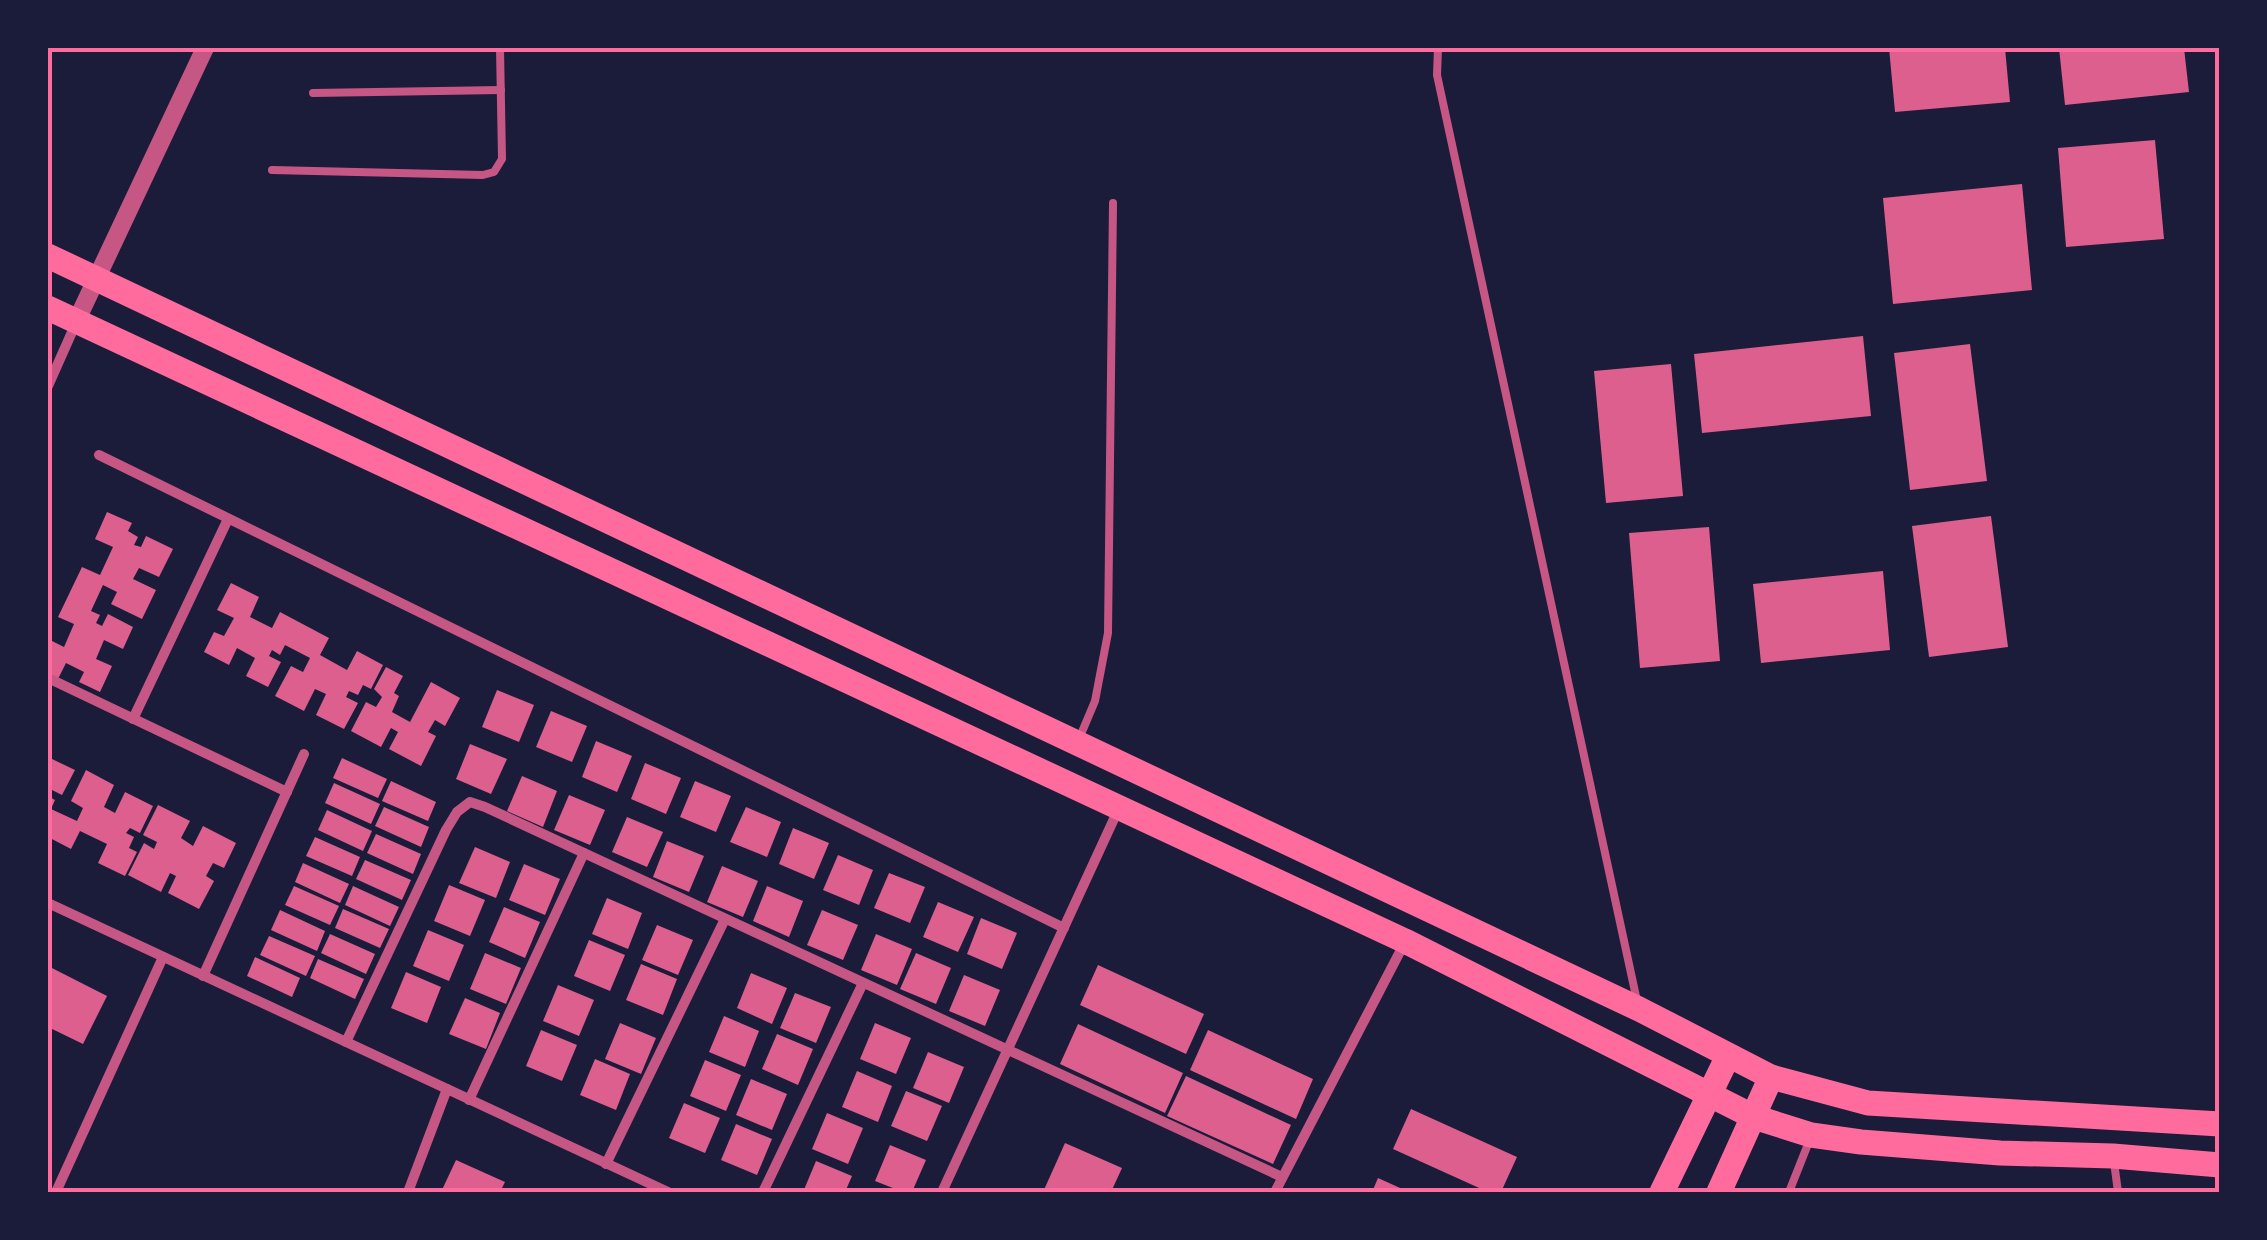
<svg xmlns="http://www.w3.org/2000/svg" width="2267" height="1240" viewBox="0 0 2267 1240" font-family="'PT Sans Narrow',sans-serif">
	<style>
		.building { fill: #dd5f8e }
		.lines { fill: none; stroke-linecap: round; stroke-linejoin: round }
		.service { stroke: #c65784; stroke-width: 8 }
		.minor { stroke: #c65784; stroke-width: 10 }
		.tertiary { stroke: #c65784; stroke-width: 18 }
		.primary { stroke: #ff6b9d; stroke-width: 25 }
		.neatline { fill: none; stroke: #ff6b9d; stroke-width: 4 }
	</style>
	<rect width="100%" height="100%" fill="#1b1b3a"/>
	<g class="building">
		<polygon points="1889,48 2005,48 2010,102 1895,112"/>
		<polygon points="2059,48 2184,48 2189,92 2065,105"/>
		<polygon points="2155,140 2164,239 2066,247 2058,148"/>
		<polygon points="2022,184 2032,290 1893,304 1883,198"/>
		<polygon points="1863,336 1871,416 1702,433 1694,354"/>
		<polygon points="1970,344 1987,481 1910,490 1894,353"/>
		<polygon points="1671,364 1683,496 1606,503 1594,371"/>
		<polygon points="107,512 132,523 128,531 138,537 134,545 141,547 146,536 173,549 159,577 139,568 133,579 156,590 142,619 111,604 117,592 103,585 91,611 100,615 96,623 102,626 108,614 133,627 123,649 104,640 96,659 112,666 100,692 79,682 84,672 66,663 58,679 48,675 48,639 64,647 74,624 58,617 82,567 100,575 113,547 95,539"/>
		<polygon points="1991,516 2008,647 1929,657 1912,526"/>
		<polygon points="1709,527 1720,661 1640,668 1629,533"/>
		<polygon points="1883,571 1890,650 1761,663 1753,584"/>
		<polygon points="231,583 259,597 250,617 272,628 280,612 329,638 320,655 347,670 357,651 383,665 371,689 363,685 358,695 349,691 346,697 358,703 344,729 316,715 326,694 315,689 304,711 275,696 291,666 303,672 310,658 285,645 280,655 272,650 269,656 281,662 268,687 246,676 255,658 237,648 229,665 204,652 214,632 224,636 234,618 217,610"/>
		<polygon points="386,667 403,676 394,693 399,696 392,712 410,722 431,682 460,698 445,726 435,720 428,732 436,736 421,766 389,749 398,732 391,728 381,747 351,731 366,702 376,707 382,697 374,689"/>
		<polygon points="497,690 534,705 519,742 482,727"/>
		<polygon points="551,711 587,726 572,762 536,747"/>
		<polygon points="596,741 632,756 617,792 582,777"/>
		<polygon points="470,744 507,759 491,794 456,779"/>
		<polygon points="342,758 387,779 378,798 333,778"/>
		<polygon points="52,759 75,770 62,795 50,789 48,795 48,769"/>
		<polygon points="645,763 681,778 666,814 631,799"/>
		<polygon points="86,770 114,785 104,807 115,813 125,792 153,806 140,833 130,828 126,833 134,837 129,848 137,852 125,876 98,863 107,844 80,831 71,849 48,837 48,796 55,800 51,809 77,821 83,808 71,801"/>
		<polygon points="522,776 557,791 543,827 507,811"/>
		<polygon points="391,781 436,802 428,821 382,801"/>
		<polygon points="695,781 731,796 716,832 680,817"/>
		<polygon points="334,783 380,804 371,824 325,803"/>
		<polygon points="569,795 605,810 590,845 554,830"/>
		<polygon points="158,805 190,821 181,838 193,846 203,826 236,843 224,868 213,863 206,876 214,881 199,909 168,893 176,876 170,873 161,892 128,875 144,843 154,849 157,842 143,835"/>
		<polygon points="384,807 429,827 421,847 375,826"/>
		<polygon points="746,807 781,822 767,857 730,842"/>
		<polygon points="327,810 372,831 363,851 318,830"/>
		<polygon points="627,817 663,832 647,867 612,852"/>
		<polygon points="793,828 829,843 814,879 779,864"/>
		<polygon points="376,834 421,854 413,874 367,853"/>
		<polygon points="315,837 360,857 352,876 306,856"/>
		<polygon points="667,841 704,856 689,892 653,877"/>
		<polygon points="475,847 510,862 496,898 459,883"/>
		<polygon points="838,855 873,870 859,905 823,890"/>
		<polygon points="365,860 411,880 402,900 356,879"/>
		<polygon points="303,863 349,884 340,903 295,882"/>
		<polygon points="524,864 560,879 545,915 509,900"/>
		<polygon points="722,866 758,881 743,917 707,902"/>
		<polygon points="889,873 925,887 910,923 874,908"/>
		<polygon points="449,885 485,900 470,936 434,921"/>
		<polygon points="294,886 339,906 330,925 285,905"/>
		<polygon points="353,886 399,907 390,926 345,905"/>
		<polygon points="767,886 803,901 789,937 753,921"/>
		<polygon points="607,898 642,913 628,949 592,934"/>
		<polygon points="938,902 974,917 958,952 923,937"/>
		<polygon points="504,907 540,922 525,958 489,942"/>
		<polygon points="343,909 389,929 380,948 335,928"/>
		<polygon points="280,910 325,931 317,951 271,930"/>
		<polygon points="822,910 858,925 843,960 807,945"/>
		<polygon points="981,918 1017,933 1002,969 967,954"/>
		<polygon points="657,925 693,940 678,975 642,960"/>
		<polygon points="428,930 464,945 449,981 413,966"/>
		<polygon points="330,934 375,954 366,974 321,953"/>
		<polygon points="876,934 912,949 897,985 861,970"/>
		<polygon points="269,936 315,956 306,976 260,955"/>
		<polygon points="589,940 625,955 610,991 574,976"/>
		<polygon points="485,953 521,968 506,1004 470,989"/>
		<polygon points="916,953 951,968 936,1004 900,989"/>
		<polygon points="255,957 300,978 292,997 247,976"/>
		<polygon points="318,959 364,979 355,999 310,978"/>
		<polygon points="641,964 677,979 663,1015 626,1000"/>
		<polygon points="1098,965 1204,1014 1186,1054 1080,1005"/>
		<polygon points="48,966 107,996 83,1044 48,1027"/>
		<polygon points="406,972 441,987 427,1023 391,1008"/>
		<polygon points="751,973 787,988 772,1024 737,1008"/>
		<polygon points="964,975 1000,990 985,1026 949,1011"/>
		<polygon points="558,985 594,1000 579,1036 543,1021"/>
		<polygon points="795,993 831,1007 816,1043 780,1028"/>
		<polygon points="465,998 500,1013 486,1049 449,1034"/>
		<polygon points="724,1016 759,1031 745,1067 709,1052"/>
		<polygon points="620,1023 656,1038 641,1074 605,1059"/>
		<polygon points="875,1023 911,1038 896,1074 860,1059"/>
		<polygon points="1078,1024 1183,1073 1165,1113 1060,1064"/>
		<polygon points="541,1030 577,1045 562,1081 526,1066"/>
		<polygon points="1208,1030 1313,1079 1296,1119 1190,1070"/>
		<polygon points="777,1034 813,1049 798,1085 762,1069"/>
		<polygon points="928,1052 964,1067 949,1103 913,1088"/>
		<polygon points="595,1059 630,1074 616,1110 580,1095"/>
		<polygon points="705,1060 741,1075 726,1111 690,1096"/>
		<polygon points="857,1071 892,1086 878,1122 842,1107"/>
		<polygon points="1186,1076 1291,1125 1273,1164 1167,1116"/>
		<polygon points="751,1079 787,1094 772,1130 736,1115"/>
		<polygon points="906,1091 942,1106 927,1141 891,1126"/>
		<polygon points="684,1103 720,1118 705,1153 669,1138"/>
		<polygon points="1411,1109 1517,1157 1501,1192 1488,1192 1393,1149"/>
		<polygon points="827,1113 863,1128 848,1164 812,1149"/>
		<polygon points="736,1124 772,1139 757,1175 721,1160"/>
		<polygon points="1065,1143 1122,1168 1111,1192 1043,1192"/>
		<polygon points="890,1145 926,1160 912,1192 903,1192 875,1181"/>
		<polygon points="456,1160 505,1182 500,1192 441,1192"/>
		<polygon points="816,1161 852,1176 845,1192 803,1192"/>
		<polygon points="1378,1178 1409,1192 1372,1192"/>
	</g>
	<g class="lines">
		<g class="service">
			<polyline points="1438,48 1437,75 1637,1001"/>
			<polyline points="313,93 501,90"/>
			<polyline points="272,170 483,175 494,172 502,159 500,48"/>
			<polyline points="1079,739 1095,701 1108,633 1113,203"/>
			<polyline points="2114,1162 2118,1192"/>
			<polyline points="1789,1192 1810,1139"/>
		</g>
		<g class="minor">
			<polyline points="48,386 76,323"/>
			<polyline points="99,455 1064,928"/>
			<polyline points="48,678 287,792"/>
			<polyline points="133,719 228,519"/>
			<polyline points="48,903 668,1192"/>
			<polyline points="203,976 304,754"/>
			<polyline points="346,1042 446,830 457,812 470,802 485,807 1282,1177"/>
			<polyline points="469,1100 584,853"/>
			<polyline points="606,1164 725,919"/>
			<polyline points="56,1192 163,957"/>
			<polyline points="408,1192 447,1089"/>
			<polyline points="763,1192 863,983"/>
			<polyline points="942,1192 1119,808"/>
			<polyline points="1275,1192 1405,942"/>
		</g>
		<polyline class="tertiary" points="76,322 205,48"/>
		<g class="primary">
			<polyline points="48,256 1639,1009 1771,1077 1868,1103 2220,1124"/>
			<polyline points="48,308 1405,941 1754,1117 1811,1135 1861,1142 2000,1153 2113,1156 2220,1165"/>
			<polyline points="1662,1192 1728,1056"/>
			<polyline points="1719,1192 1771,1077"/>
		</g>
	</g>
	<rect width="2267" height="1240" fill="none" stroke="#1b1b3a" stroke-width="100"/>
	<rect x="50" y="50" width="2167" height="1140" class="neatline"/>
</svg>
